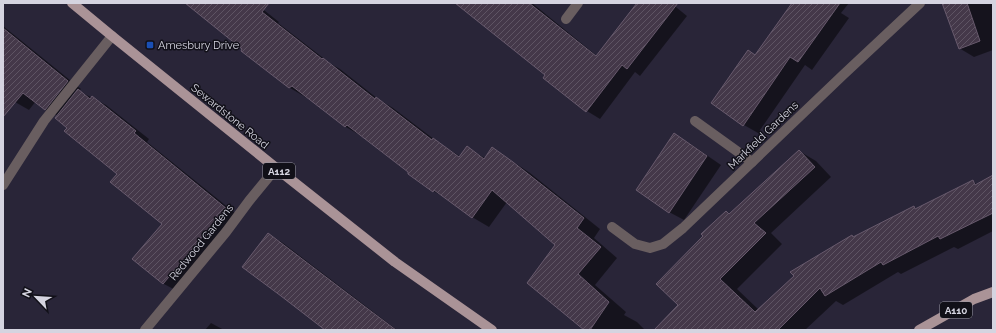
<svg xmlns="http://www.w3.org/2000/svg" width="996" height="333" viewBox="0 0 996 333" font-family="Raleway,sans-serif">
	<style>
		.shadow { fill: #0007 }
		.building { fill: url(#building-hatch); stroke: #685a6d }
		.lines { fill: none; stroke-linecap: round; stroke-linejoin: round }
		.minor { stroke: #695e60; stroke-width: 10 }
		.major { stroke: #aa9397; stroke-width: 10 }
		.transit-dot { fill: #1a4fb4; stroke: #111018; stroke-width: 1.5 }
		.labels { text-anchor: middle; stroke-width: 3; stroke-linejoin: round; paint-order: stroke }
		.shield { fill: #111018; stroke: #9a99a4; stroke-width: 1 }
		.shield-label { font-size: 10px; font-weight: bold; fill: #d5d4e0 }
		.poi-label { font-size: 11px; fill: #d5d4e0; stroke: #111018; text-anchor: start }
		.street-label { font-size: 11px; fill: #d5d4e0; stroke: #111018 }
	</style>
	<defs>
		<pattern id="building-hatch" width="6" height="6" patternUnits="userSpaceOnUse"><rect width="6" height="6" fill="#443849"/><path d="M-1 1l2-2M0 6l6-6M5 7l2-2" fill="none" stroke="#5e5463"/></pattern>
	</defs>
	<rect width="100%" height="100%" fill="#292538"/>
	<g class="shadow">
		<polygon points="195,3 255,3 279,22 278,23 331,64 340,69 378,99 393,108 439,143 461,157 467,148 485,158 492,149 509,159 530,173 600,229 594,238 617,258 595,285 626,312 624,315 637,322 645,330 585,330 557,245 507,202 489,227 472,217 448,199 433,191 363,137 346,127 308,97 307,98 290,88 243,50 244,49"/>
		<polygon points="457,3 532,3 597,56 638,3 671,3 687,16 640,76 635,72 600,119 587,111 544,78 546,75"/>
		<polygon points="793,3 849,3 841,13 849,18 812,70 805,65 758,133 744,125 756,56"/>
		<polygon points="954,3 993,3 993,50 974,57 959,48"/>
		<polygon points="3,26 81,89 79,91 106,105 149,139 147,142 240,217 177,291 164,284 134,258 163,224 118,174 68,127 58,116 45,109 36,101 29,110 15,102 3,100"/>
		<polygon points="675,135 689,143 721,165 684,220 669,212"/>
		<polygon points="799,151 816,161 831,177 771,233 782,244 737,289 759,310 854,238 914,207 917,209 972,182 977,184 993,176 993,231 958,249 954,247 901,274 898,272 843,305 836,301 805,330 655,330 680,305 705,236 726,212 730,214"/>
		<polygon points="268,234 283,243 397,330 327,330"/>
		<polygon points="211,323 224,330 205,330"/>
	</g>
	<g class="building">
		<polygon points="185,3 269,3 262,12 322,59 323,58 375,99 376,97 432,140 433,138 459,157 467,146 484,159 492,147 513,162 584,218 577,228 601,247 578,274 609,302 590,330 584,330 527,283 555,245 492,190 472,218 434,190 433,192 408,174 408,172 347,125 345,127 292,86 289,88 241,51 242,49"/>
		<polygon points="455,3 529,3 596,56 637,3 678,3 627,69 622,65 586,112 543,78 545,75"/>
		<polygon points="792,3 840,3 798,62 790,57 743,126 711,103 748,50 755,55"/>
		<polygon points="942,3 967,3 980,41 959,49"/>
		<polygon points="3,28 68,81 45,110 23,93 3,117"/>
		<polygon points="78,89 90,99 92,96 136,131 134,133 227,209 205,237 203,236 163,284 132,259 162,224 110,182 117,174 64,131 67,128 55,118"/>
		<polygon points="674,133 707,156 669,213 636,190"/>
		<polygon points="799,150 815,167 754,223 766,233 720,279 755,312 794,276 790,272 852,235 853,237 914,206 915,209 973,180 975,185 993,175 993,213 940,239 938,236 883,265 881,262 825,296 820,288 778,330 654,330 678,305 656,284 703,236 701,234 726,211 729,214"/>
		<polygon points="268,233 364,306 396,330 325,330 281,296 242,267"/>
	</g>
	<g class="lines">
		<g class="minor">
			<polyline points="566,19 578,3"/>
			<polyline points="695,121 752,162"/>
			<polyline points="3,185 44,121 112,36"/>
			<polyline points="612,227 635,244 650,248 663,244 683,228 843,75 920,3"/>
			<polyline points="145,330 226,232 249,201 276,168"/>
		</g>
		<g class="major">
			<polyline points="72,3 112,36 276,168 395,262 492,330"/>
			<polyline points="919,330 974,299 993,292"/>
		</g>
	</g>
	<rect class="transit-dot" x="146" y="41" width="8" height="8" rx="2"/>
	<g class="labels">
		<g class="shield">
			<rect x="263" y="163" width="32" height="16" rx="3"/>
			<rect x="940" y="302" width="32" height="16" rx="3"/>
		</g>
		<g class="shield-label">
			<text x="279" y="175">A112</text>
			<text x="956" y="314">A110</text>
		</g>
		<g class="poi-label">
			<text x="158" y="49">Amesbury Drive</text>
		</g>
		<g class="street-label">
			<text transform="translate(230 116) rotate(39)" y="4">Sewardstone Road</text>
			<text transform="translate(763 135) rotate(-44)" y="4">Markfield Gardens</text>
			<text transform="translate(201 242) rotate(-51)" y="4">Redwood Gardens</text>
		</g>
	</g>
	<rect width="996" height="333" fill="none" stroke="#d5d4e0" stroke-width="8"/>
	<g transform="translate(36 297) rotate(295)" stroke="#111018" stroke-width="3" paint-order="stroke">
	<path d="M0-3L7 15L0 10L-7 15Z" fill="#d5d4e0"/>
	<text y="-6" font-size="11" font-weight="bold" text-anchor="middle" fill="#d5d4e0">N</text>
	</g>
</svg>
